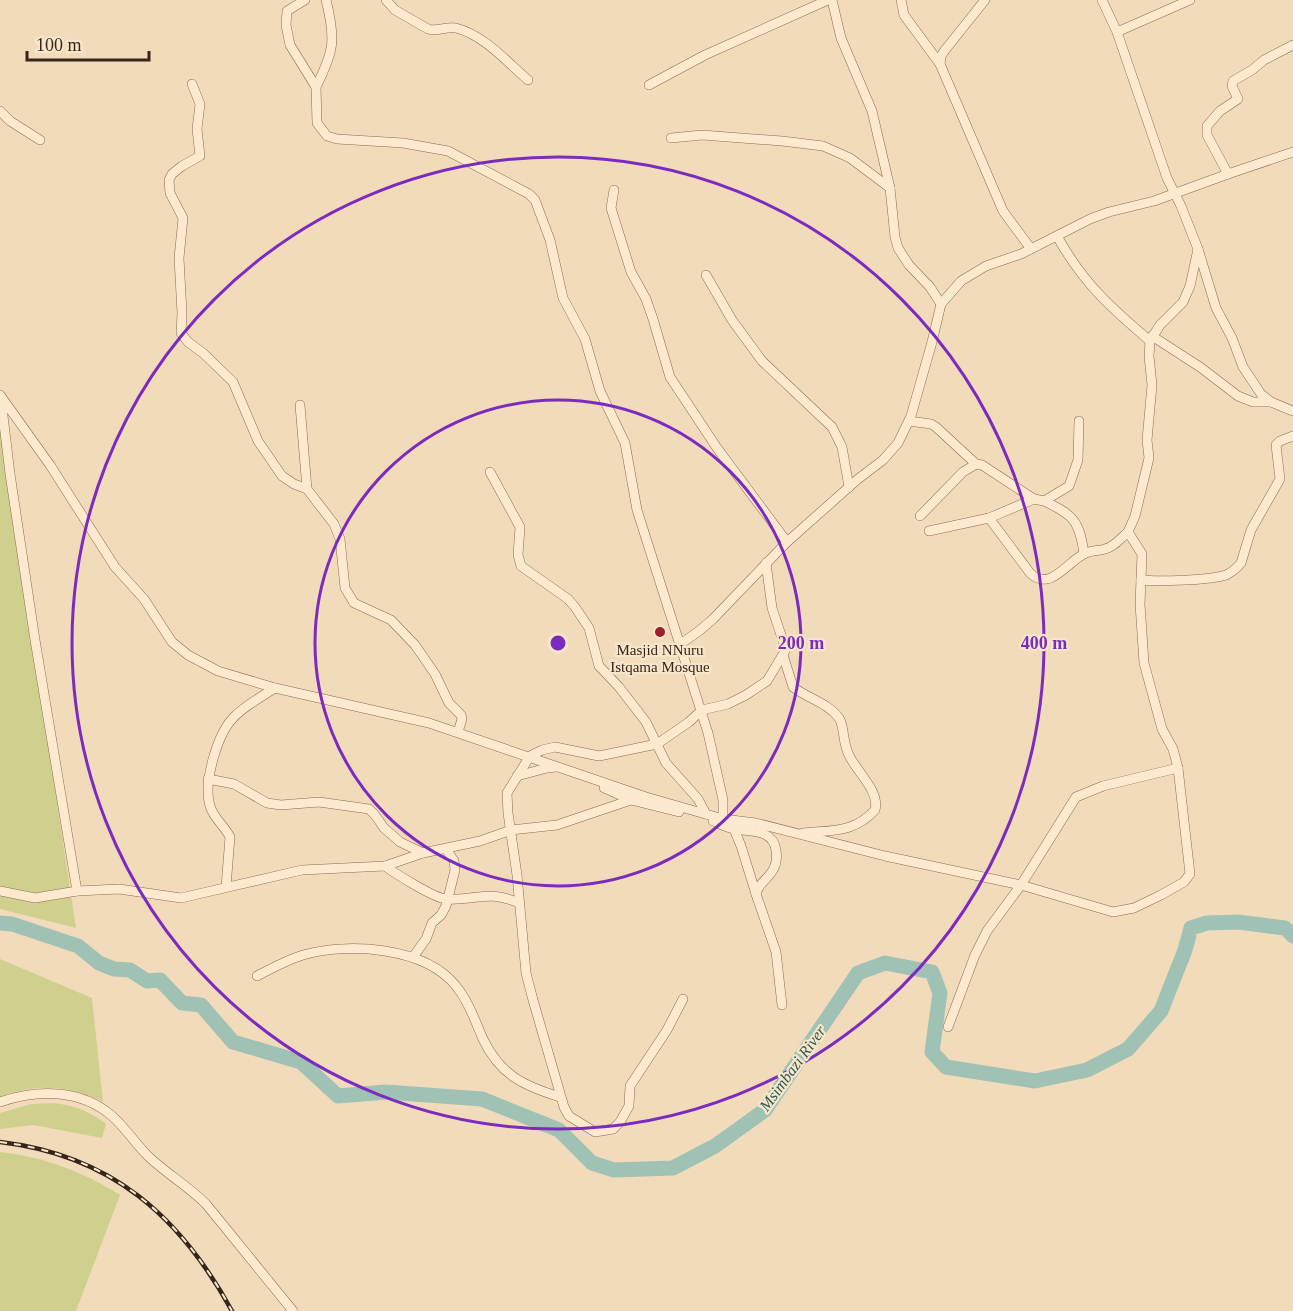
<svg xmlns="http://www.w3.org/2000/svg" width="1293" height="1311" viewBox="0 0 1293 1311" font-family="Georgia,serif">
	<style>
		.green { fill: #d0d08e }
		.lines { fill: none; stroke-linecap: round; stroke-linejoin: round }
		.river { stroke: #a0c2b4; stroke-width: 15 }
		.minor-casing { stroke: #8a6a53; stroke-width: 10 }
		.minor { stroke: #fce9ce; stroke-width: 9 }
		.rail-casing { stroke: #38251a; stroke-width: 4.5 }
		.rail { stroke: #f8e6cb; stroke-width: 2; stroke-dasharray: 7; stroke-linecap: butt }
		.ring { fill: none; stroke: #7b2cbf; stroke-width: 3 }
		.poi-dot { fill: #9e1e2e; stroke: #f8e6cb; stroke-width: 2 }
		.labels { text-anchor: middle; stroke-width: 4.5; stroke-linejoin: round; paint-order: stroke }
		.poi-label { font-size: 15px; fill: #38251a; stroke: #f8e6cb }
		.water-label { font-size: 16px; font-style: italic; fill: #275950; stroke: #f8e6cb }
		.centre { fill: #7b2cbf; stroke: #f8e6cb; stroke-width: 3 }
		.ring-label { font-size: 18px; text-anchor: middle; font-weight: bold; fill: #7b2cbf; stroke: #f8e6cb; stroke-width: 4.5; stroke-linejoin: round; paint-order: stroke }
	</style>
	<rect width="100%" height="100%" fill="#f2dbbb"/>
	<g class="green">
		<polygon points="0,426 76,928 0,909"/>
		<path d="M0 959 92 998 103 1102C68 1085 37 1083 0 1097Z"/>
		<path d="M51 1103C73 1104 89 1111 106 1124L102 1138 33 1125 0 1129V1113L31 1104Z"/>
		<path d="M0 1152C44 1157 82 1171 120 1195L76 1311H0Z"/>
	</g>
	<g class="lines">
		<polyline class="river" points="0,923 12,924 78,946 99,963 114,969 130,970 147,981 160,980 182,1003 201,1005 233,1042 301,1062 338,1096 386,1092 482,1099 559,1130 592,1163 614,1170 673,1168 715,1146 765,1110 858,973 885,963 932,972 940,993 932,1052 946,1067 1035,1081 1087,1070 1128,1049 1161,1011 1185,950 1191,928 1207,923 1238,922 1285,928 1293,936"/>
		<g class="minor-casing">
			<g id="minor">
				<polyline points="305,0 287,11 286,25 290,45 316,87 317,123 327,136 337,139 403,143 448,151 529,194 535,200 550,240 563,298 585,339 600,391 625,443 637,510 708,733 723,800 723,819"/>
				<path d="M386 0 395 10 428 29C438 32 446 26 456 28 484 35 507 62 528 80"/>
				<polyline points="832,0 841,38 872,111 890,188 895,237 898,248 909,265 930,287 941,304"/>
				<polyline points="901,0 904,15 940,64"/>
				<polyline points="985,0 945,50 941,56 940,64 1003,211 1031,249"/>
				<polyline points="1102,0 1117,32 1167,178 1181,206 1198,249 1216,308 1232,338 1243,367 1261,394 1271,402 1293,411"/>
				<polyline points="1117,32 1190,0"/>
				<polyline points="192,84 200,104 197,129 200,156 182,166 172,174 169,180 170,193 183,218 179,258 182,313 181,333 188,342 203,353 233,382 258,441 282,476 294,484 307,489"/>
				<polyline points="649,85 705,55 828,0"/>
				<path d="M316 87C334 51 336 40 326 0"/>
				<polyline points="0,111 10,121 40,140"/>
				<polyline points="671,138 702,135 782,141 823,146 850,158 890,188"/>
				<polyline points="1228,174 1207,135 1207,126 1220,111 1238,99 1232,86 1233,81 1252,70 1264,60 1293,45"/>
				<polyline points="614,190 611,208 631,272 646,299 653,319 670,377 717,448 787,542"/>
				<path d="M1057 236C1083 283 1110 307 1150 341"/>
				<polyline points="706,275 732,320 762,361 832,427 842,447 849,487"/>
				<polyline points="1152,336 1200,367 1238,396 1253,402 1271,402"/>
				<polyline points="0,395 50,465 115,567 144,599 172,642 188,655 218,671 275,688 429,723 646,797 723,819 756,823 885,856 1021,885 1113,912 1134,908 1161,895 1184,882 1190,874 1178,768 1173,749 1162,729 1144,663 1140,604 1142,554 1128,532 1135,516 1149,458 1147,440 1152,385 1149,356 1150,341 1160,325 1183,302 1190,286 1198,249"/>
				<polyline points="1,399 10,474 35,640 77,891"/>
				<polyline points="300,405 307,489 334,524 340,539 345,588 354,603 391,620 415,645 435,674 449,703 461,715 462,719 458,732"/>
				<polyline points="909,421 931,424 936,427 976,464"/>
				<polyline points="490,472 520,527 518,555 521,566 568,599 575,607 589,628 599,666 619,687 646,722 666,763 698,799 706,814"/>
				<path d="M1044 501C1074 515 1079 521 1084 553"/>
				<polyline points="920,516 963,472 976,464 982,465 1034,499 1044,501 1069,486 1078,460 1079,421"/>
				<path d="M989 518 1030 573C1051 593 1068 560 1086 553 1092 550 1099 551 1105 549 1114 547 1121 538 1128 532"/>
				<polyline points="929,531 989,518 1034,499"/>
				<path d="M1141 580C1159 582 1211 580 1226 575 1232 572 1237 568 1241 563L1251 530 1280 479 1276 445 1280 441 1293 436"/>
				<polyline points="679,645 699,631 713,619 787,542 858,479 883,460 898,443 911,416 932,342 941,304 961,281 986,266 1021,254 1090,219 1109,212 1154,201 1228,174 1293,152"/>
				<path d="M783 655 793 687C807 698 828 703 839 718 845 727 842 744 850 757 858 773 880 792 875 810 854 833 832 830 803 833"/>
				<polyline points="517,776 547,768 556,767"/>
				<polyline points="208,779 234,784 267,803 281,805 319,802 369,809 375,815 384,828 400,842 423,853"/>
				<polyline points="604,788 631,800 679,812"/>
				<path d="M713 821C720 824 727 828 735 829 751 832 773 829 776 850 777 857 777 862 774 868 769 879 758 883 756 894L776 952 782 1005"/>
				<polyline points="734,829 741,846 756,894"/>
				<path d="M385 866C396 874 434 898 446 899 477 901 487 889 519 903"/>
				<path d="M226 887 230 837C224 825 214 819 210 806 203 783 217 735 233 718 244 706 261 697 275 688"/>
				<polyline points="0,891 35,898 77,891 119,889 181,898 302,870 385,866 423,853 480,841 511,830 557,825 631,800"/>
				<polyline points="413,957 426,939 432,923 441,915 446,906 455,870 454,861 446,849"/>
				<path d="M257 976C272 968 287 960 303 955 348 942 425 947 456 986 469 1002 475 1021 483 1039 500 1075 524 1086 560 1097"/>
				<polyline points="683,999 667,1030 630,1086 629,1106 620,1122 613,1129 595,1132 569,1116 564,1107 533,1000 526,973 517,875 508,813 507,793 530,756 542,750 555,747 599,756 657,744 689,722 702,710 728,704 746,695 767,681 785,651 784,644 772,608 766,563"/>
				<polyline points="948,1027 975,955 987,931 1021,885 1076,797 1103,786 1178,768"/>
				<path d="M0 1102C38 1089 81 1089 112 1116 126 1128 136 1145 149 1157 167 1174 188 1186 206 1204L293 1311"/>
			</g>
		</g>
		<use href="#minor" class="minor"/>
		<g class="rail-casing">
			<path id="rail" d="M0 1142C111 1155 180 1216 232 1311"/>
		</g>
		<use href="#rail" class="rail"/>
	</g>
	<g class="ring">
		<circle cx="558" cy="643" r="243"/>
		<circle cx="558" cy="643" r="486"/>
	</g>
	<circle class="poi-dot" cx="660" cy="632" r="6"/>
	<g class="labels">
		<g class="poi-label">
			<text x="660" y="655">Masjid NNuru<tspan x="660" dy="17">Istqama Mosque</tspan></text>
		</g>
		<g class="water-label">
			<text transform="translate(792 1068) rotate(-54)" y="6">Msimbazi River</text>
		</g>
	</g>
	<circle cx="558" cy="643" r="9" class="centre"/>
	<g class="ring-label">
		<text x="801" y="649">200 m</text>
		<text x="1044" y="649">400 m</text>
	</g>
	<path d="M27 51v9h122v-9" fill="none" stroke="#38251a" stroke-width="3"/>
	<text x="36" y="51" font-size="18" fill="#38251a" stroke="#f8e6cb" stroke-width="4.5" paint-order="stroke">100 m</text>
</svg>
